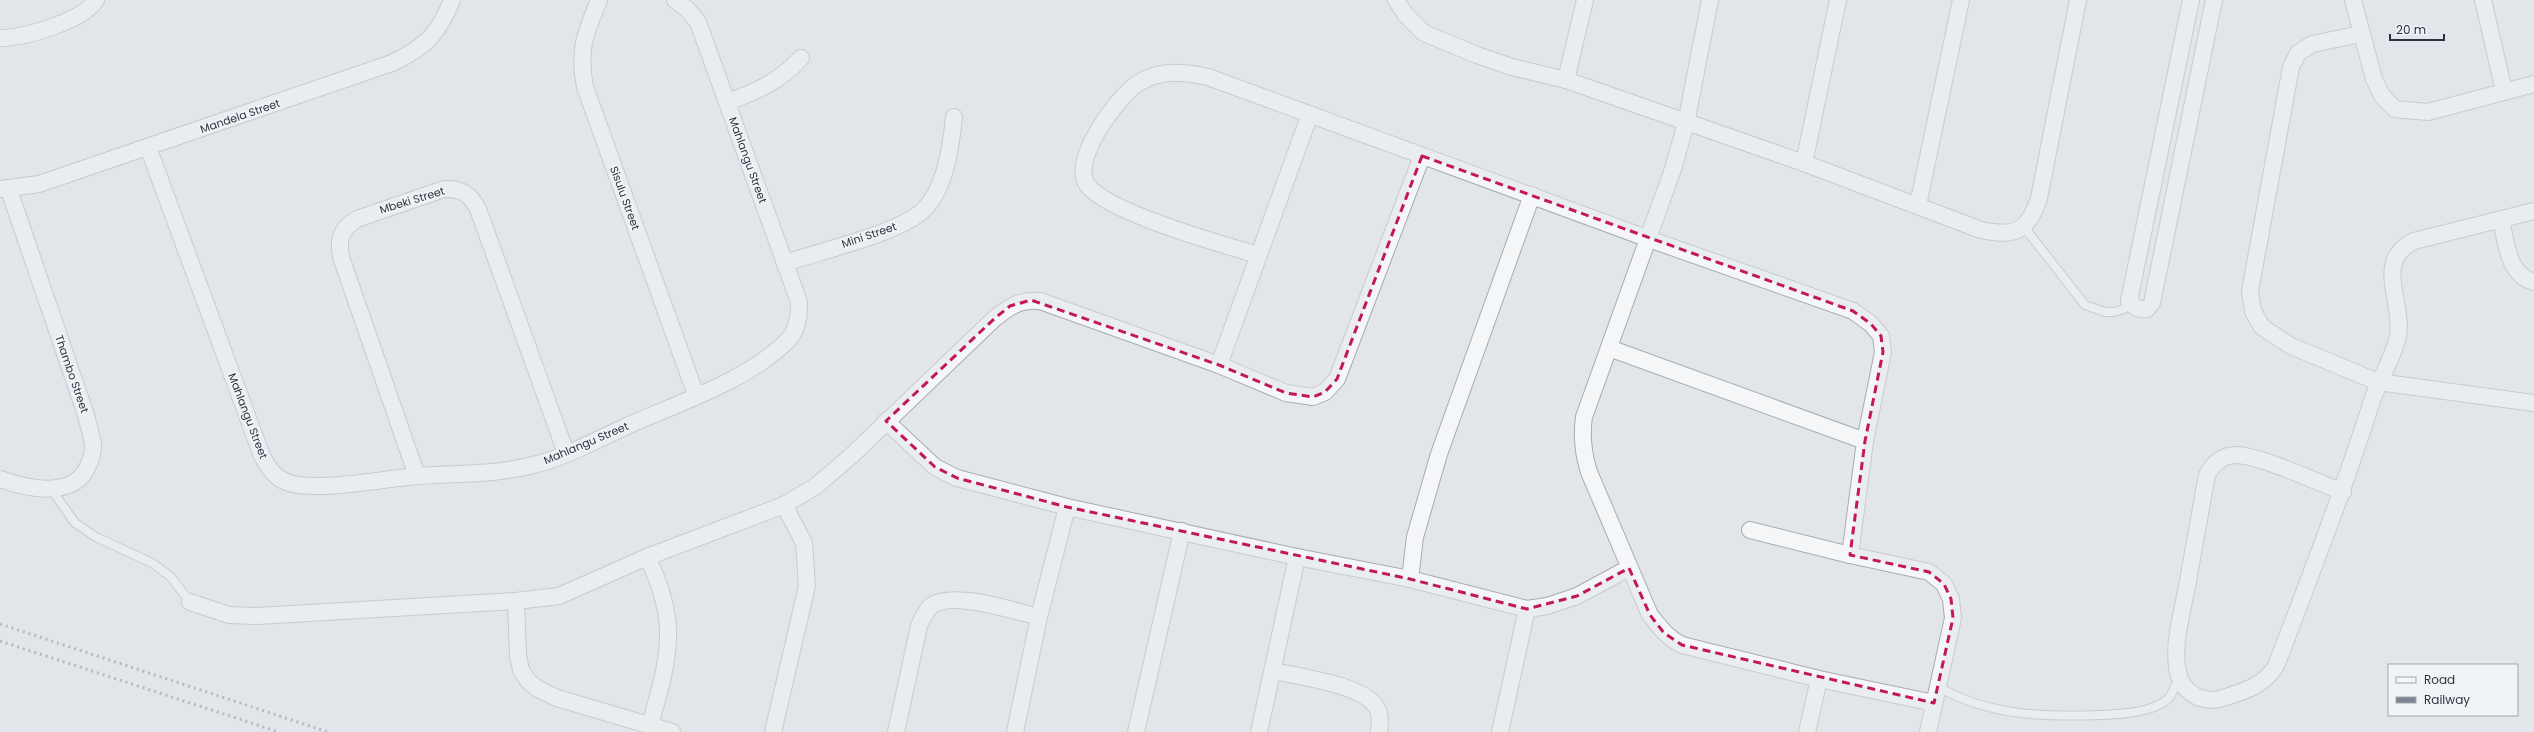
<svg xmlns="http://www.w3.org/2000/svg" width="2534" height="732" viewBox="0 0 2534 732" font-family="Poppins,sans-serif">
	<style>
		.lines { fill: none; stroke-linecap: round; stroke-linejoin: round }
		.service-casing { stroke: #a7acb3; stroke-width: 10 }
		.minor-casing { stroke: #a7acb3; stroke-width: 18 }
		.service { stroke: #f4f6f8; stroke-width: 8 }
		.minor { stroke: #f4f6f8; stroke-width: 16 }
		.rail { stroke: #7c8592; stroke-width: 3; stroke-dasharray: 2 4; stroke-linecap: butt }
		.marked { fill: none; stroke: #c2185b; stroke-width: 3; stroke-dasharray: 8 5; stroke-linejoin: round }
		.labels { text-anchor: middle; stroke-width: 3.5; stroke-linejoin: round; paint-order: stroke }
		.street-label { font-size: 11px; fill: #2b3341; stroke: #f1f4f7 }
	</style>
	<rect width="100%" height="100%" fill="#e2e5e9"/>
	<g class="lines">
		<g class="service-casing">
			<g id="service">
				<polyline points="2024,227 2085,305 2105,312 2114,312 2124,309 2129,301"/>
				<polyline points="51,489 75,523 96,537 152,563 170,576 190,602"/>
				<path d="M1938 687C1990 716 2043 717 2101 715 2121 714 2152 713 2168 699 2173 694 2176 683 2179 677"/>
			</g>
		</g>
		<g class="minor-casing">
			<g id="minor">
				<path d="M599 0C585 35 578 48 585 87L696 395"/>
				<path d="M1396 0 1405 14 1424 33 1477 55 1512 67 1566 80 1804 163 1981 230C2015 237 2028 232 2039 198L2078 0"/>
				<path d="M1710 0 1686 123 1673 169 1584 417C1581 437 1583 453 1589 472L1650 615C1660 627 1667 638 1682 645L1819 679 1934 703"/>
				<path d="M2191 0 2129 301C2135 308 2138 310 2147 309L2152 303 2214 0"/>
				<polyline points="2353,0 2374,79 2382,96 2395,109 2428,112 2534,84"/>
				<polyline points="2483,0 2504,91"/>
				<polyline points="2361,34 2312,44 2298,53 2291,67 2250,291 2253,311 2262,327 2291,346 2378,382 2534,403"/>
				<path d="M0 38C24 38 83 21 96 0"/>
				<polyline points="1566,80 1585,0"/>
				<path d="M727 102C756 92 780 81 801 58"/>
				<path d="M148 147 262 456C267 465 273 476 284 481 311 494 386 478 418 476 458 473 498 475 537 464 568 456 598 439 627 426 678 403 750 380 789 339 798 329 799 315 799 302L698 22 687 9 675 0"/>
				<polyline points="1804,163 1838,0"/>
				<path d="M0 189 39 184 392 63C424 48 439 34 452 0"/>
				<polyline points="1918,205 1961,0"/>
				<path d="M2501 220C2506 242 2508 275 2534 282"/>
				<path d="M1258 255C1221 244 1110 213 1088 186 1068 162 1119 94 1140 82 1162 69 1185 72 1208 77L1649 239 1853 311 1871 324 1881 336 1883 352 1865 441 1850 555"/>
				<path d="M785 263C821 251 892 235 920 213 945 193 951 147 954 117"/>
				<polyline points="1609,348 1865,441"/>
				<polyline points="1219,365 1310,114"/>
				<polyline points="886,421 935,467 957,478 1067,507 1297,557 1410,579 1527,609 1547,606 1577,596 1629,568"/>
				<path d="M417 476 342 260C337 241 340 229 357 219L444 189C461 188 470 194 478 209L566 453"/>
				<path d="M0 479C27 489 74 499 88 466 91 460 93 452 93 445 92 435 88 425 86 415L9 190"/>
				<path d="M2343 492C2317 482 2262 456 2236 455 2222 455 2213 464 2207 475 2200 512 2194 549 2187 586 2182 614 2171 648 2179 676 2185 695 2205 704 2223 698 2245 691 2263 686 2276 666 2310 577 2344 489 2373 398 2380 378 2394 356 2398 336 2404 302 2373 261 2414 241L2534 211"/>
				<polyline points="1750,530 1850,555 1929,572 1944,584 1951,599 1953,618 1928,732"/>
				<path d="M647 557C680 622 669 658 650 725"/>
				<polyline points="1410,579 1415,537 1439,454 1532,195"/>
				<polyline points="516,601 518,656 521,670 528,681 538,689 557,698 672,732"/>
				<path d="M190 602 229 615 257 616 516 601 559 596 647 557 784 505 816 486 851 456 994 319C1009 307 1020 299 1040 301L1219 365 1286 393 1313 397 1325 392 1337 379 1422 156"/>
				<path d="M1274 671C1299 677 1363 684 1377 708 1381 715 1380 724 1379 732"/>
				<polyline points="773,732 807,586 804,543 784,505"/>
				<path d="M896 732 919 626C922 619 926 610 932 605 955 591 1014 611 1039 617"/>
				<polyline points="1015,732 1039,617 1067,507"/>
				<polyline points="1136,732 1182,531"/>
				<polyline points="1259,732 1297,557"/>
				<polyline points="1500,732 1527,609"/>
				<polyline points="1807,732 1819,679"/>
			</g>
		</g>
		<use href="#service" class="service"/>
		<use href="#minor" class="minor"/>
		<g class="rail">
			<polyline points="0,624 328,732"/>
			<polyline points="0,641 279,732"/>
		</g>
	</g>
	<path d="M0 0H2534V732H0ZM1422 156 1817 298 1853 311 1871 324 1881 336 1883 352 1865 441 1850 555 1929 572 1944 584 1951 599 1953 618 1934 703 1682 645 1664 633 1650 615 1629 568 1577 596 1527 609 1410 579 1067 507 957 478 935 467 886 421 994 319 1010 306 1031 300 1219 365 1286 393 1313 397 1325 392 1337 379Z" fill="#e2e5e9" fill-opacity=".55" fill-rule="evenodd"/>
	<path class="marked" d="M1422 156 1817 298 1853 311 1871 324 1881 336 1883 352 1865 441 1850 555 1929 572 1944 584 1951 599 1953 618 1934 703 1682 645 1664 633 1650 615 1629 568 1577 596 1527 609 1410 579 1067 507 957 478 935 467 886 421 994 319 1010 306 1031 300 1219 365 1286 393 1313 397 1325 392 1337 379Z"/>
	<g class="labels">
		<g class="street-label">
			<text transform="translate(240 116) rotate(-19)" y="4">Mandela Street</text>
			<text transform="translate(748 160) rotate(70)" y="4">Mahlangu Street</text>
			<text transform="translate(625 198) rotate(70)" y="4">Sisulu Street</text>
			<text transform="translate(412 200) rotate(-17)" y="4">Mbeki Street</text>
			<text transform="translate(869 235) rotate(-19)" y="4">Mini Street</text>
			<text transform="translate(72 374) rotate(71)" y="4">Thambo Street</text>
			<text transform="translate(248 416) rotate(69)" y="4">Mahlangu Street</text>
			<text transform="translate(586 443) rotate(-23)" y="4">Mahlangu Street</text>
		</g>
	</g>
	<rect x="2388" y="664" width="130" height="52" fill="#f1f4f7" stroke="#a2a7ae"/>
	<rect x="2396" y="677" width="20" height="6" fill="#f4f6f8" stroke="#a2a7ae"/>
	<text x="2424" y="684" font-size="12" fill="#2b3341">Road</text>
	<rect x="2396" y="697" width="20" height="6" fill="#7c8592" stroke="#a2a7ae"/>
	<text x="2424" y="704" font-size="12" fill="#2b3341">Railway</text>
	<path d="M2390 34v6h54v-6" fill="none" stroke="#2b3341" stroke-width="2"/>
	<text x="2396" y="34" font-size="12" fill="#2b3341" stroke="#f1f4f7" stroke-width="3" paint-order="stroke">20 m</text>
</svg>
